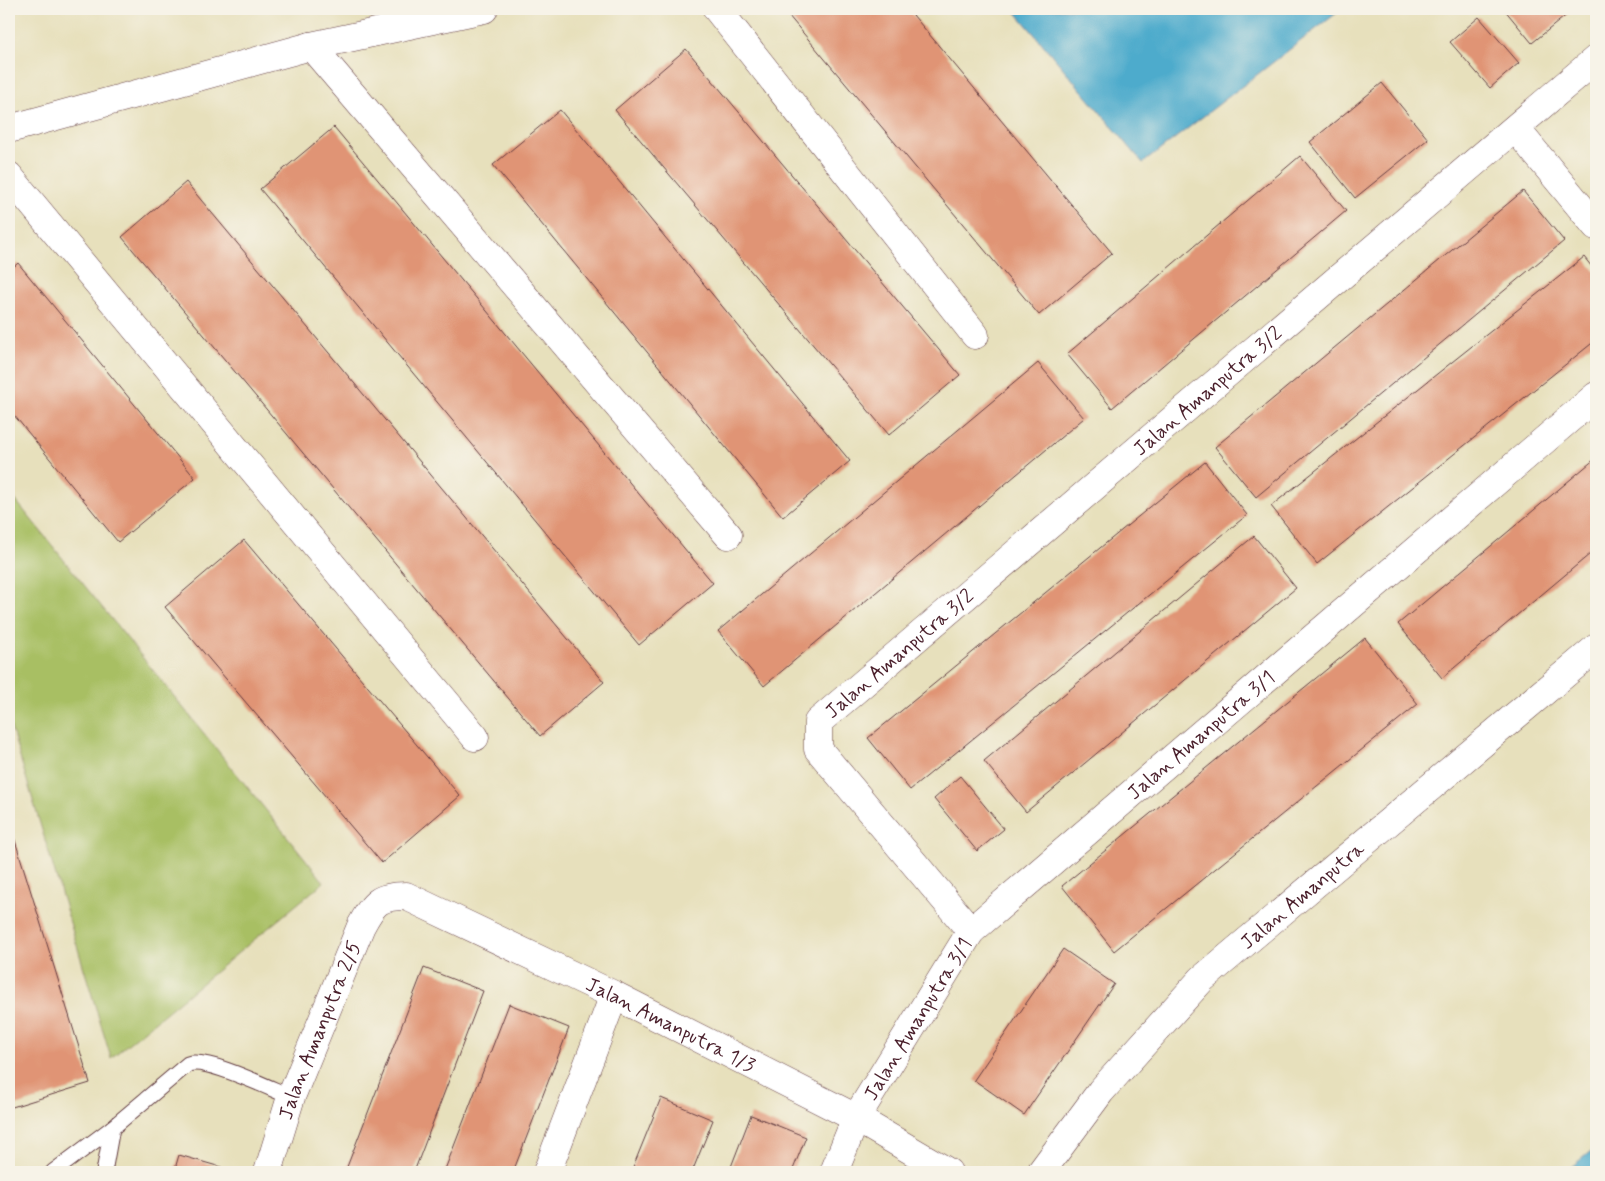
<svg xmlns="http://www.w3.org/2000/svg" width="1605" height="1181" viewBox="0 0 1605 1181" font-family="Mynerve,sans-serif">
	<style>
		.green { fill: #a8bf64; stroke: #796f48 }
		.water { fill: #4dabcc; stroke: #4c657c }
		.building { fill: #e09474 }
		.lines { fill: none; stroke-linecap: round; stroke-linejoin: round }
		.service-casing { stroke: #623c41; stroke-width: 17 }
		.minor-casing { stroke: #623c41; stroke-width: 29 }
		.service { stroke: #fff; stroke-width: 15 }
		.minor { stroke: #fff; stroke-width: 28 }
		.labels { text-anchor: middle; stroke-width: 5; stroke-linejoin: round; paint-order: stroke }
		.street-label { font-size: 20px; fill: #4a1f2b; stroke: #f7f3e8 }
	</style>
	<rect width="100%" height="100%" fill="#f7f3e8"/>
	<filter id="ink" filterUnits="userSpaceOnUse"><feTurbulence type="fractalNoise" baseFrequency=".02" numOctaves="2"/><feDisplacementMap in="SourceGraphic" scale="10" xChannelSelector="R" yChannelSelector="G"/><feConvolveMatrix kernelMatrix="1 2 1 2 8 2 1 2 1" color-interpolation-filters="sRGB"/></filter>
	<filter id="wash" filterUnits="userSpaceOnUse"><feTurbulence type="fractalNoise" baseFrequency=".0096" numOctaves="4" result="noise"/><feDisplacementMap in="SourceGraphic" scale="20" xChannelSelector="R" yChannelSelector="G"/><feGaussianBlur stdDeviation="1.12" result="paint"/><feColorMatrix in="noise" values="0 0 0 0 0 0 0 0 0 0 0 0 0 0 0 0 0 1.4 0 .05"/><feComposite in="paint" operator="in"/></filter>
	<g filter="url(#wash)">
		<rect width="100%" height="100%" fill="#e7e0bc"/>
		<polygon class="green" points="9,492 324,882 111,1058 9,721"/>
		<g class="water">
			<polygon points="1013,9 1342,9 1143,163"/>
			<polygon points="1596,1147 1596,1172 1565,1172"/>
		</g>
		<g id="blocks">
			<g class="building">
				<polygon points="783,9 908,9 1112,253 1039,315"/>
				<polygon points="1504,9 1574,9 1532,43"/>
				<polygon points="1479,17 1519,63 1490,88 1450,42"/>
				<polygon points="686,49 960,375 889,435 615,110"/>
				<polygon points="1382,83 1428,139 1355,198 1310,142"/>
				<polygon points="560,110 850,461 783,517 493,165"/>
				<polygon points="334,127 713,583 639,645 260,189"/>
				<polygon points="1300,156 1346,211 1112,408 1067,354"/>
				<polygon points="186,182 604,682 540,736 122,237"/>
				<polygon points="1523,191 1564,241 1256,497 1215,447"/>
				<polygon points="1584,257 1596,272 1596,340 1317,564 1271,506"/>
				<polygon points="18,263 195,478 118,542 9,409 9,271"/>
				<polygon points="1038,363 1084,418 764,686 718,631"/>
				<polygon points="1596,458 1596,549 1442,678 1398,624"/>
				<polygon points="1205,462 1247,515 910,790 868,738"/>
				<polygon points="1254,536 1296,588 1026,812 984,761"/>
				<polygon points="244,540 460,796 382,863 165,607"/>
				<polygon points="1365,638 1418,704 1114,951 1062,886"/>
				<polygon points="960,776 1004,829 977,851 934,799"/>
				<polygon points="9,821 90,1083 9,1108"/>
				<polygon points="1063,949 1114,984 1024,1115 974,1080"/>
				<polygon points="424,968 483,991 414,1172 345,1172"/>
				<polygon points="509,1004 569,1028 513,1172 444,1172"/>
				<polygon points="661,1098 713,1120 692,1172 631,1172"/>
				<polygon points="751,1115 806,1137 792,1172 729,1172"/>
				<polygon points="179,1155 231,1170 230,1172 174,1172"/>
			</g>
		</g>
	</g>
	<g filter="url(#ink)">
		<use href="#blocks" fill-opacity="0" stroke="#623c41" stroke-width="1"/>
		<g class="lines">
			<g class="service-casing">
				<g id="service">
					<polyline points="53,1172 112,1128"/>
					<path d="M104 1172 112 1128 188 1064C207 1057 271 1089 291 1097"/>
				</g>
			</g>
			<g class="minor-casing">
				<g id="minor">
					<polyline points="717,9 975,335"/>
					<polyline points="311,46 728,535"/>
					<polyline points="9,129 311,46 484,9"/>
					<polyline points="1516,129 1596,226"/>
					<polyline points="9,176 475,737"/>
					<path id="s1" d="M971 931 818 749V722L1596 59"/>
					<path id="s2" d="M268 1172 291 1097 361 926C374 902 379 896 406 896L614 995 856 1118 948 1172"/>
					<polyline points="547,1172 614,995"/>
					<path id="s3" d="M834 1172 856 1118 971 931 1596 396"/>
					<path id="s4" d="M1041 1172 1101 1091 1202 979 1596 648"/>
				</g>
			</g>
			<use href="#service" class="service"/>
			<use href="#minor" class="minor"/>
		</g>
	</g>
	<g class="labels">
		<g class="street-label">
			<text dy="7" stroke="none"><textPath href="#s1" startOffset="776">Jalan Amanputra 3/2</textPath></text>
			<text dy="7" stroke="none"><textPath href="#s1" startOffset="371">Jalan Amanputra 3/2</textPath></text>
			<text dy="7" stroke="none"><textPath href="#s3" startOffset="580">Jalan Amanputra 3/1</textPath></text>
			<text dy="7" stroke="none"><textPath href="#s4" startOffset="382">Jalan Amanputra</textPath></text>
			<text dy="7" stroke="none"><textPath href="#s3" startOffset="175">Jalan Amanputra 3/1</textPath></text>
			<text dy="7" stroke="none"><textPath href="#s2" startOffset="616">Jalan Amanputra 1/3</textPath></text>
			<text dy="7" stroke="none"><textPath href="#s2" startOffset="151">Jalan Amanputra 2/5</textPath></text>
		</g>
	</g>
	<rect width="1605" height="1181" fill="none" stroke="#f7f3e8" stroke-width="30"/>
</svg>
